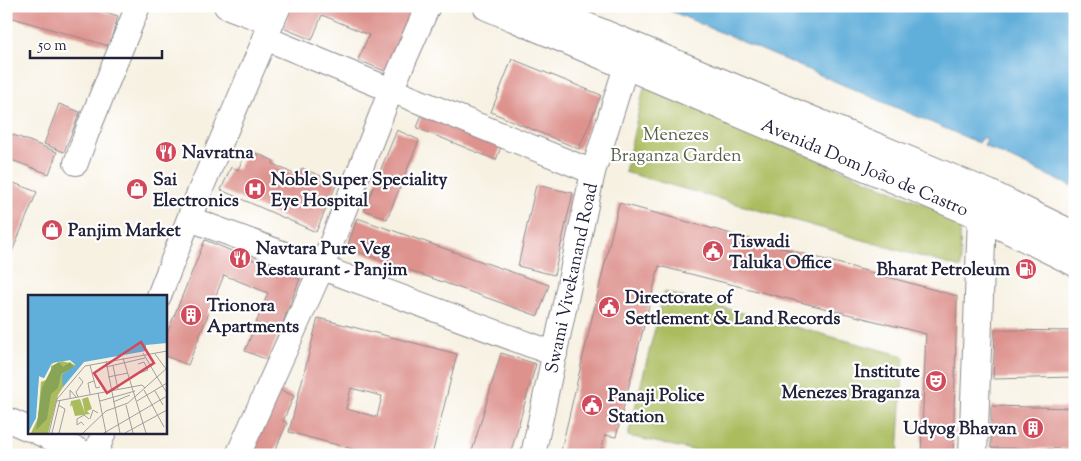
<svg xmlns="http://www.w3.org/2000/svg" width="1081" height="461" viewBox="0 0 1081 461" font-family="'Sorts Mill Goudy',serif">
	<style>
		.green { fill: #abbc5f; stroke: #666f4d }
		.water { fill: #60aeda; stroke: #41688a }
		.building { fill: #dd928d; fill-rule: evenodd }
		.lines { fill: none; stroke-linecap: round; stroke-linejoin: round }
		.minor-casing { stroke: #8c8a8e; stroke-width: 26 }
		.major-casing { stroke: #8c8a8e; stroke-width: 30 }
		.minor { stroke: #fff; stroke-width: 24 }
		.major { stroke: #fff; stroke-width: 28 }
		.labels { text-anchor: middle; stroke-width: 4.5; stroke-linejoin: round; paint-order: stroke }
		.park-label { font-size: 18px; fill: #596049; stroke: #fff }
		.poi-label { font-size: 18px; font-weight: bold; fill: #22223b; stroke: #fff; text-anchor: start }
		.street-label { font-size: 18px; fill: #22223b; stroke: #fff }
		.inset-river { fill: none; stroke: #60aeda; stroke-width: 2.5 }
		.inset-road { fill: none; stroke: #a29e9f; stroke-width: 1 }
		.view { fill: #d1495b; fill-opacity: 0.15; stroke: #d1495b; stroke-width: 2.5 }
		.inset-edge { fill: none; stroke: #22223b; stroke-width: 2.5 }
	</style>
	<rect width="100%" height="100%" fill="#fff"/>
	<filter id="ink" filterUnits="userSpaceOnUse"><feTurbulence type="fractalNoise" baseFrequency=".02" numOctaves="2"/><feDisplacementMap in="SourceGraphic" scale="10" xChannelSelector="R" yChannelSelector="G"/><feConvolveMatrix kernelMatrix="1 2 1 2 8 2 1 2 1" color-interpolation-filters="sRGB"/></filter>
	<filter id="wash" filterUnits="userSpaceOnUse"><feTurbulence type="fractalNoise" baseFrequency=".0096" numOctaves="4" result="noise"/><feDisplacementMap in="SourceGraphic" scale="20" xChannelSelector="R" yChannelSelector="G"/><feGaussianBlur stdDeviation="1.12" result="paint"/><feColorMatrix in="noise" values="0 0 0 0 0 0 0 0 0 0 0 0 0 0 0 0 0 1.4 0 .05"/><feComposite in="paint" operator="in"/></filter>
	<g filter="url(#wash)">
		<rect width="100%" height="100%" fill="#f7f1e2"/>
		<g class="green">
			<polygon points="644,87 960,219 961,268 625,172"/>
			<polygon points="664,292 904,356 898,455 715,455 628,436"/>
		</g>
		<polygon class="water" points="659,6 1075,6 1075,179 1071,186 984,146 987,140 982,137 979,143"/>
		<g id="blocks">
			<g class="building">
				<polygon points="6,6 85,6 118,16 109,46 6,16"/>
				<polygon points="292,6 395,6 412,13 387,72 358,60 369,35 322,15 312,40 283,28"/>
				<polygon points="512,59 601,95 579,149 491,112"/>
				<polygon points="59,104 80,112 64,152 44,144"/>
				<polygon points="422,114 501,147 496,160 417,128"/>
				<polygon points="397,130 419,140 387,219 364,210"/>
				<polygon points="6,132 57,152 49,174 6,158"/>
				<polygon points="247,149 274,161 273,164 298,176 302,168 337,183 316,232 221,190 231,167 238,170"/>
				<polygon points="6,180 37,192 6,266"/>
				<polygon points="536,185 573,193 554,275 518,266"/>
				<polygon points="619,203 957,296 953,455 921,455 926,334 659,266 616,437 605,435 600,455 560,455"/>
				<polygon points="357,218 549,285 538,316 347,248"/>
				<polygon points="205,240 300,279 268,360 245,351 268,293 224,275 188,365 165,356 165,338"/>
				<path d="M318 318 457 354 432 455H375L289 432ZM351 388 382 396 377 417 346 409Z"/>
				<polygon points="995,330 1075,331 1075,377 993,379"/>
				<polygon points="501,353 536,364 510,455 471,455"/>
				<polygon points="279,389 294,396 283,421 287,423 273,455 248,455"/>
				<polygon points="991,406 1075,408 1075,449 991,448"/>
			</g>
		</g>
	</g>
	<g filter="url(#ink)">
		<use href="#blocks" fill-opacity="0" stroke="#8c8a8e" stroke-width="1"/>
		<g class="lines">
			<g class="minor-casing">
				<g id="minor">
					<polyline points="226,6 271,23"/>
					<polyline points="265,38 391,90 593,172"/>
					<polyline points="76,163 87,132 138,6"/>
					<polyline points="190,219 555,354"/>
					<polyline points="159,296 197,198 279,6"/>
					<polyline points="6,419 29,429"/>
					<polyline points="37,432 89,455"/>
					<polyline points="95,455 104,432"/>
					<polyline points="238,455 322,267 391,90 428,6"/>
					<polyline points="533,455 593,172 626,66 629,48"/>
				</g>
			</g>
			<g class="major-casing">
				<g id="major">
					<polyline points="487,6 982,216 1075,262"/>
					<polyline points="536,6 989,194 1075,236"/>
					<polyline points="973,455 982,216 987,202"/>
				</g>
			</g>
			<use href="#minor" class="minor"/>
			<use href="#major" class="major"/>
		</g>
	</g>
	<defs>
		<g id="restaurant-disc" transform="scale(1.125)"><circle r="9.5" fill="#d1495b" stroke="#fff"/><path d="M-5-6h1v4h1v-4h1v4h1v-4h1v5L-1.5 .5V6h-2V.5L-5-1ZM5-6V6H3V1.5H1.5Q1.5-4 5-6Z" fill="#fff"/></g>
		<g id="shop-disc" transform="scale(1.125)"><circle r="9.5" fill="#d1495b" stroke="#fff"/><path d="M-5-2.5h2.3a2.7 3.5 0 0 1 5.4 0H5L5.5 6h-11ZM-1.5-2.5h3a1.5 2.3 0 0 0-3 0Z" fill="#fff"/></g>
		<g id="hospital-disc" transform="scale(1.125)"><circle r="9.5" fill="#d1495b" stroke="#fff"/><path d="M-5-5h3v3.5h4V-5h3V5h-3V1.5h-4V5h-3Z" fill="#fff"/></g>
		<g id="civic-disc" transform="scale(1.125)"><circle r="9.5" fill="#d1495b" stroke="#fff"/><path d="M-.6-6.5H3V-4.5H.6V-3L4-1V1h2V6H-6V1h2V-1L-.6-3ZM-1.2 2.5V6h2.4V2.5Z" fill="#fff"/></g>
		<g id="fuel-disc" transform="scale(1.125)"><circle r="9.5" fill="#d1495b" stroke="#fff"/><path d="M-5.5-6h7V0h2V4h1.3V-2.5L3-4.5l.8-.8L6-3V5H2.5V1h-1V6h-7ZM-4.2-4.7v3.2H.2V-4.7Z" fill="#fff"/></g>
		<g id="building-disc" transform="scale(1.125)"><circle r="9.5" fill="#d1495b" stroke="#fff"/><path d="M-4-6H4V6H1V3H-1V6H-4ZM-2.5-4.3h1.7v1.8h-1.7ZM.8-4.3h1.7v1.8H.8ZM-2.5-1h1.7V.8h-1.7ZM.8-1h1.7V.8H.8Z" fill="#fff"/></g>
		<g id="theatre-disc" transform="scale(1.125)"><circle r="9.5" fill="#d1495b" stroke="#fff"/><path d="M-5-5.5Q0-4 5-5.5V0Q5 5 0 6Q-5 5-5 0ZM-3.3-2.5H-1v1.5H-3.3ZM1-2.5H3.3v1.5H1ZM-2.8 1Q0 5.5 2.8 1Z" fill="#fff"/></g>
	</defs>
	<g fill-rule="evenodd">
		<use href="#restaurant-disc" x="166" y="152"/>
		<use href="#shop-disc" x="137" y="189"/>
		<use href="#hospital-disc" x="255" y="189"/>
		<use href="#shop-disc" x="52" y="230"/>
		<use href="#civic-disc" x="713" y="251"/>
		<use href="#restaurant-disc" x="240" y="258"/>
		<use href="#fuel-disc" x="1026" y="269"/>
		<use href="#civic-disc" x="609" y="307"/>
		<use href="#building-disc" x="191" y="315"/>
		<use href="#theatre-disc" x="936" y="381"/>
		<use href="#civic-disc" x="592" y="405"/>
		<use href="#building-disc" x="1033" y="428"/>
	</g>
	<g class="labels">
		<g class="park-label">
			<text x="676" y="140">Menezes<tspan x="676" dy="21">Braganza Garden</tspan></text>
		</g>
		<g class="poi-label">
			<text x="182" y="158">Navratna</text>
			<text x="153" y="185">Sai<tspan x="153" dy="21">Electronics</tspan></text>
			<text x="271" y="185">Noble Super Speciality<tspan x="271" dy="21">Eye Hospital</tspan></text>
			<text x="68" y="236">Panjim Market</text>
			<text x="729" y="247">Tiswadi<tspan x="729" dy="21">Taluka Office</tspan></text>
			<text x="256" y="254">Navtara Pure Veg<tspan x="256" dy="21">Restaurant - Panjim</tspan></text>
			<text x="1010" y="275" text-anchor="end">Bharat Petroleum</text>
			<text x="625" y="303">Directorate of<tspan x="625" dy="21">Settlement &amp; Land Records</tspan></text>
			<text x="207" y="311">Trionora<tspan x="207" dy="21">Apartments</tspan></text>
			<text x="920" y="377" text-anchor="end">Institute<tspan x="920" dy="21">Menezes Braganza</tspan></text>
			<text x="608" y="401">Panaji Police<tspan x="608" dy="21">Station</tspan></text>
			<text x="1017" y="434" text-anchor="end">Udyog Bhavan</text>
		</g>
		<g class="street-label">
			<text transform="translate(865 167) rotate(23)" y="6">Avenida Dom João de Castro</text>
			<text transform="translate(571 278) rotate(-78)" y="6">Swami Vivekanand Road</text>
		</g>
	</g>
	<g transform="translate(28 295)">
		<rect width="139" height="139" fill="#f7f1e2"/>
		<path d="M58 57 30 100 20 138H3L10 123 13 87 18 85 23 75V71L34 66 48 70 42 65 29 66 22 70 16 83 11 81 7 125 10 82 18 69ZM60 102 64 114 59 116 62 119 47 121 44 110 42 112 43 106 52 104 57 118 54 104Z" fill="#abbc5f"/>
		<path d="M31 67 35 72 42 67 46 72 33 79 30 93 23 99 19 124 8 135 14 93 25 71Z" fill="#88a456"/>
		<path d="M0 0H139V48L118 50V56L56 67 35 92 34 80 48 70 42 65 24 68 16 83 11 81 8 123 0 138Z" fill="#60aeda"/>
		<path class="inset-river" d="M121 0 123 47"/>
		<path class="inset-road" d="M127 59 138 74M95 63 118 138M78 66 92 138M62 70 68 93 72 92M85 71 90 94M78 72 117 63M139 73 129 82 139 98M106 80 120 75 116 67 110 69M80 82 100 78M116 95 136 132M127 96 135 110M70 98 78 138M62 99 60 88 66 86M50 102 48 97 55 87 51 82M42 103V95L48 102M29 106 114 90 117 93M72 106 107 96M109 106 139 88M85 107 102 100M30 110 37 114 31 138M98 110 105 138M62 124 65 115 70 118M56 130 53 127 49 130V124L56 120 61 124M21 138 29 104 57 71 139 56M24 138 32 105M55 138 78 116 100 108 129 82 115 58M76 138 139 101M97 138 139 115"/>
		<path class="view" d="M113 47 126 68 79 98 66 78Z"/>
		<rect width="139" height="139" class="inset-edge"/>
	</g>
	<rect width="1081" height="461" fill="none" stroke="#fff" stroke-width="25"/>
	<path d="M30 50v8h132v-8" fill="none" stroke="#22223b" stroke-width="2.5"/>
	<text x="38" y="50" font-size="15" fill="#22223b" stroke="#ffffff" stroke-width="4" paint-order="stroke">50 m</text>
</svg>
